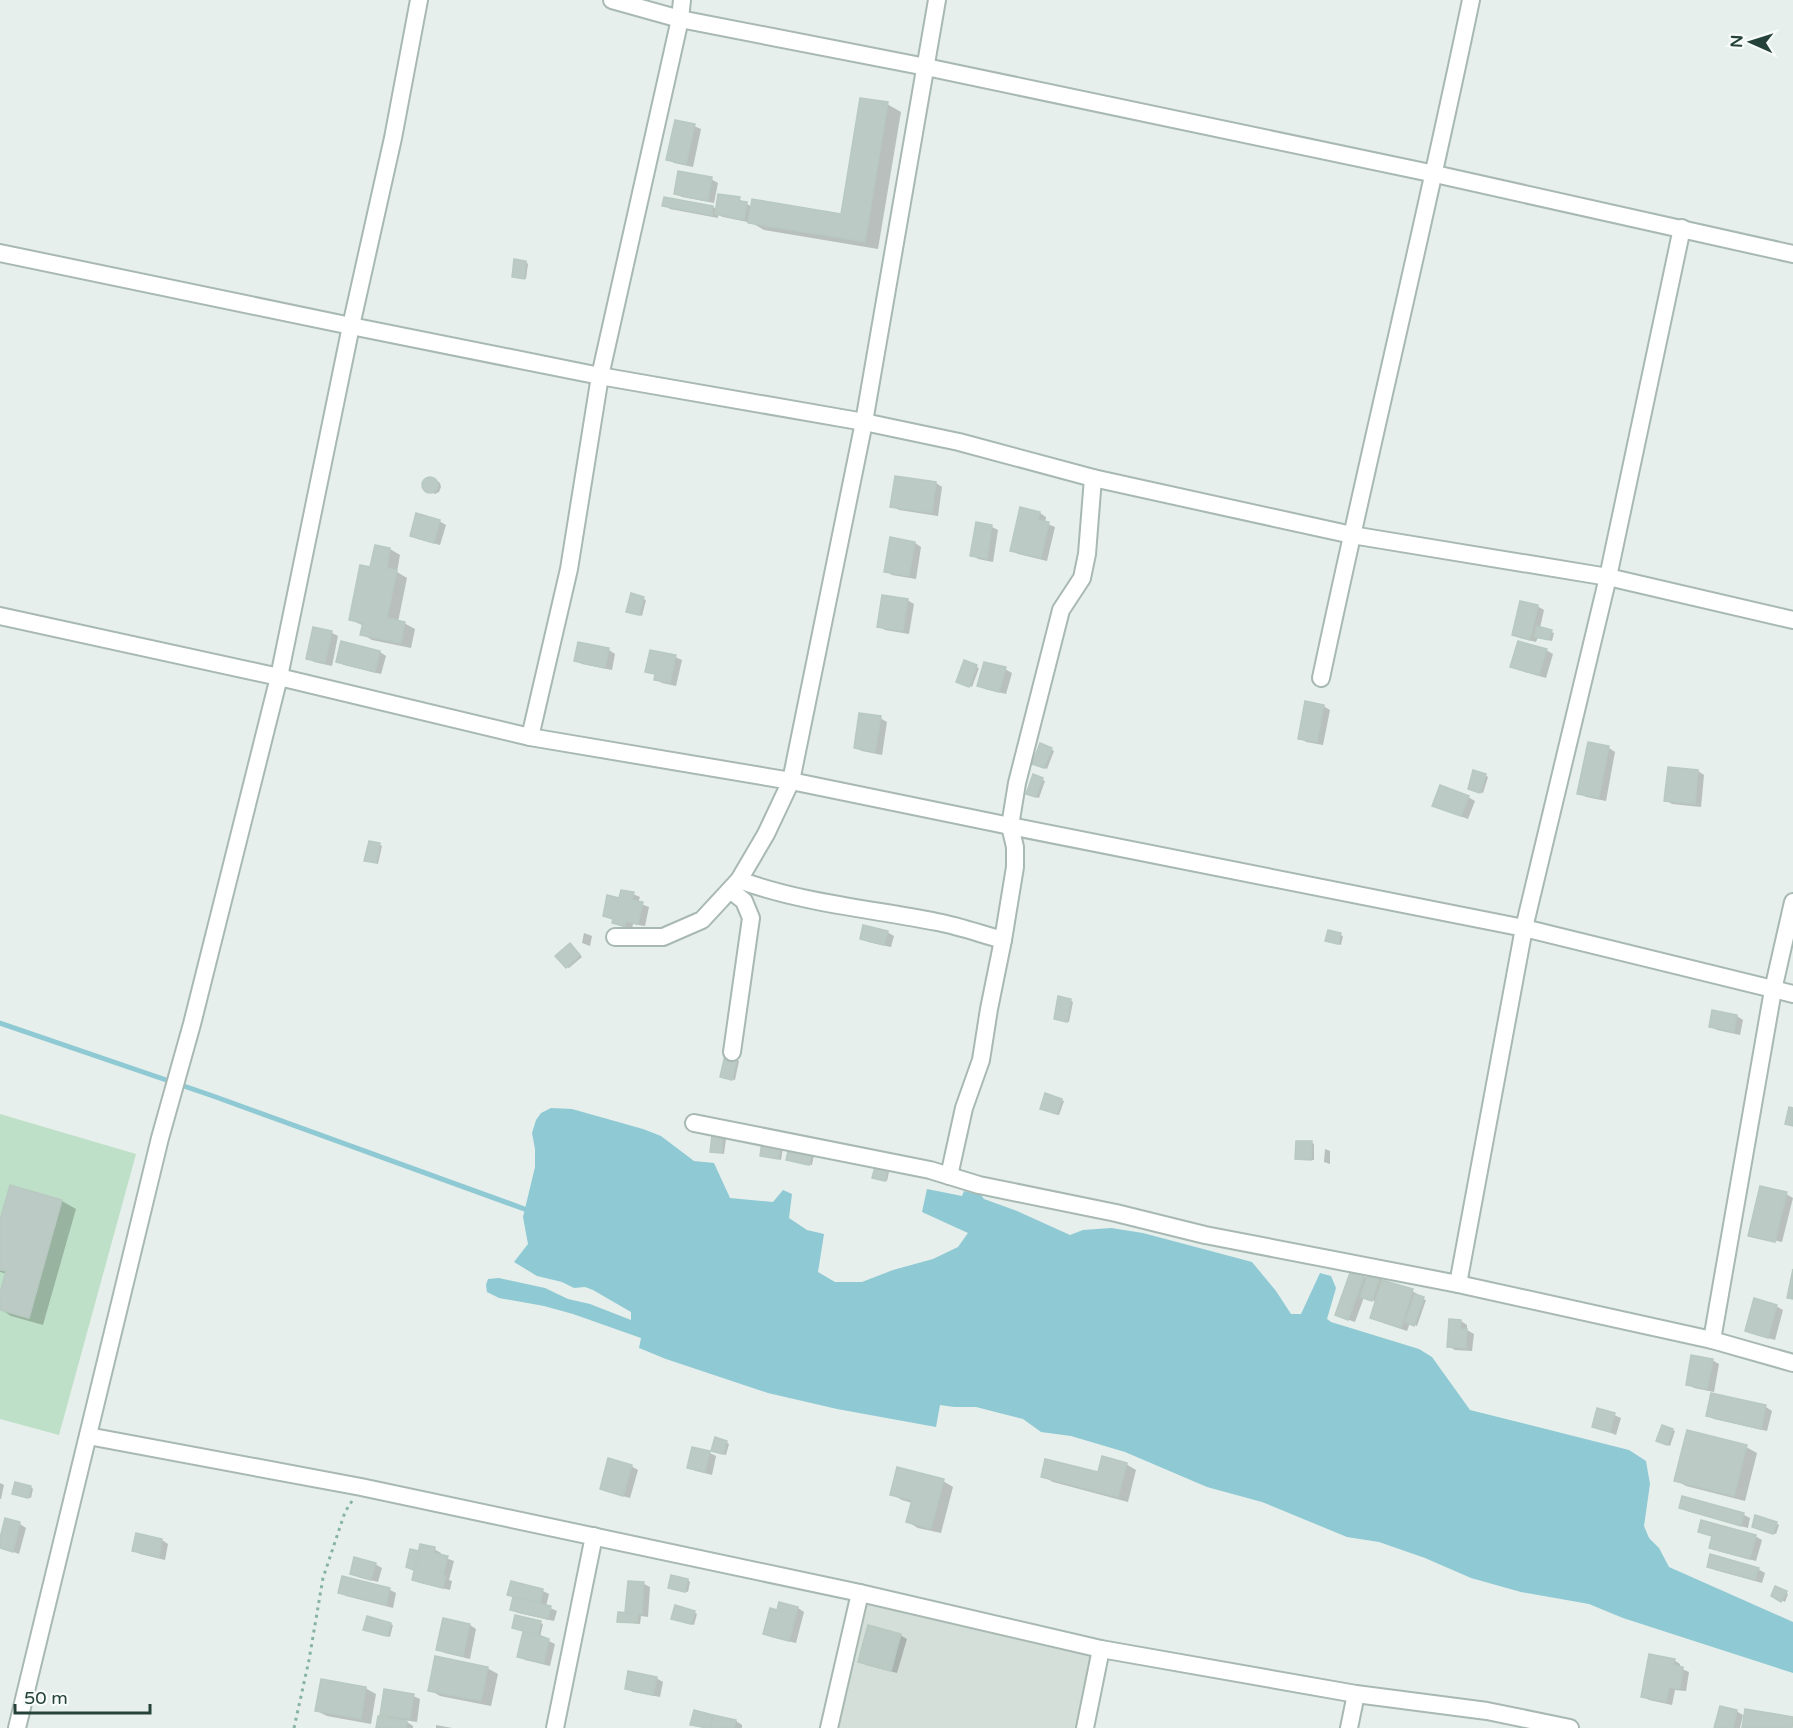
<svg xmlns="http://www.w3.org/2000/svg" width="1793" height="1728" viewBox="0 0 1793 1728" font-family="'Varela Round',sans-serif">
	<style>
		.built { fill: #d4dfda }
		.green { fill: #bfe0c8 }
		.water { fill: #8ec9d4 }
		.shadow { fill: #0003 }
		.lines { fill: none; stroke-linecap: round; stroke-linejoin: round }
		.stream { stroke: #8ec9d4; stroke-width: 5 }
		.building { fill: #bbcac4; stroke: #b8c9c2; stroke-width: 1.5 }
		.street-casing { stroke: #a8b8b2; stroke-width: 20 }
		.path { stroke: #86b3a5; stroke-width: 3; stroke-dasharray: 3 4.5; stroke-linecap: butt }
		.street { stroke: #fff; stroke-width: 16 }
	</style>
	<rect width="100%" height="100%" fill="#e6efeb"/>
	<polygon class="built" points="863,1600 1095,1651 1078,1728 835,1728"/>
	<polygon class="green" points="0,1114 136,1154 59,1435 0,1419"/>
	<polygon class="water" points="551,1108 572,1109 643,1129 661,1136 694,1161 714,1163 730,1198 773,1202 783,1190 792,1194 789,1218 807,1230 824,1234 818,1272 835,1282 862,1282 893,1270 933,1259 958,1247 968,1233 922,1212 927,1189 962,1196 964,1191 981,1195 984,1199 1017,1211 1070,1235 1083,1230 1111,1228 1143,1233 1252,1262 1276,1291 1291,1314 1301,1314 1320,1273 1331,1276 1336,1288 1327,1319 1331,1322 1419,1349 1432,1357 1470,1410 1629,1450 1646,1461 1650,1484 1644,1526 1649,1538 1659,1548 1669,1567 1793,1622 1793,1673 1623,1618 1589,1604 1521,1592 1471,1578 1425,1558 1379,1542 1347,1537 1262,1502 1207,1487 1125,1452 1071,1436 1041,1432 1023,1419 976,1407 954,1407 940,1405 936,1427 837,1409 768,1393 666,1359 639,1348 641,1338 573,1314 544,1306 499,1298 487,1292 486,1285 488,1279 499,1278 545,1288 568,1299 590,1304 631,1320 631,1312 593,1290 585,1287 574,1288 562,1282 537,1276 514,1262 528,1244 523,1217 535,1167 535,1149 532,1133 536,1120 541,1113"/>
	<g class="shadow">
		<polygon points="887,104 901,112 878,249 764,230 752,223 723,217 718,215 718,218 670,209 664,205 713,207 717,209 739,199 752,207 842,215"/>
		<polygon points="694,126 701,129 693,167 674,163 668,159"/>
		<polygon points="711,179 718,183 714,203 682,197 676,194"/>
		<polygon points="526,262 528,264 526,279 514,276"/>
		<polygon points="433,478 440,483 441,487 439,492 435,494 425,489 424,483 426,479"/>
		<polygon points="936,483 942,487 938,516 899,510 892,506"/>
		<polygon points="1021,509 1040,513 1046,517 1045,523 1055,527 1047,561 1018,554 1012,550"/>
		<polygon points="439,521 446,525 440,545 418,539 412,536"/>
		<polygon points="992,527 998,530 993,562 978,559 972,555"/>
		<polygon points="891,539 915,543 921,547 916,579 892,575 886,571"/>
		<polygon points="390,549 400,555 397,572 407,578 398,622 404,623 415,629 411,648 372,640 362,634 364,626 351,620 371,569"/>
		<polygon points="632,595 646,600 642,616 631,612"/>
		<polygon points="907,600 914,604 909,634 885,630 879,626"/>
		<polygon points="1537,606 1544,610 1540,628 1554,633 1552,641 1538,637 1536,642 1520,638 1513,634"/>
		<polygon points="332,633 338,636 332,666 314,662 308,658"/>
		<polygon points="579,643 609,650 615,654 612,670 582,664 575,660"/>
		<polygon points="1546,650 1553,654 1546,678 1518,670 1512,666"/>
		<polygon points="380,652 386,656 381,674 344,665 338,661"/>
		<polygon points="675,657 682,660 676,686 662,683 656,679 656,675 647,671"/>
		<polygon points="964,662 979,668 972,687 960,682"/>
		<polygon points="1005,669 1012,673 1006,694 985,689 979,685"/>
		<polygon points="1323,706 1330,710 1323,745 1306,742 1300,738"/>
		<polygon points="880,718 887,722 882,755 862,751 855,748"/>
		<polygon points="1589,744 1609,748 1615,752 1606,801 1586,797 1579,793"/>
		<polygon points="1051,749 1054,751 1047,769 1037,765"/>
		<polygon points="1698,771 1704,775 1701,807 1672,804 1666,800"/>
		<polygon points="1485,775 1488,777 1483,793 1472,790"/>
		<polygon points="1034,776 1045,781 1039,798 1030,795"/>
		<polygon points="1468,797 1475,801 1468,819 1441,809"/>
		<polygon points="380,845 382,846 378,864 366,860"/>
		<polygon points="633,894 640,897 638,903 649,907 645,926 633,924 632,929 620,926 613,923 614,920 604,916 620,899"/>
		<polygon points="887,932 894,936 891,947 868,942 862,938"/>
		<polygon points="584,933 592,936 590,946 582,943"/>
		<polygon points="1340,935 1343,936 1341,945 1327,941"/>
		<polygon points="570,944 582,957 569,968 567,967"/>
		<polygon points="1070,1000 1073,1002 1069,1022 1055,1018"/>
		<polygon points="1737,1016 1743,1020 1740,1035 1717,1030 1711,1026"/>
		<polygon points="736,1059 739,1061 735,1080 725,1078"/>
		<polygon points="1061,1100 1064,1101 1059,1115 1044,1110"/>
		<polygon points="723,1138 726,1139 724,1154 712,1151"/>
		<polygon points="1311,1142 1314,1144 1314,1160 1300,1160 1297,1158"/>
		<polygon points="783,1148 781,1160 762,1155"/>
		<polygon points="790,1149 814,1155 812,1165 790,1161"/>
		<polygon points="1325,1149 1330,1151 1330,1164 1324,1162"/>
		<polygon points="887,1171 889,1172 887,1181 877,1178"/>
		<polygon points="1786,1194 1793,1198 1782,1242 1754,1236 1754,1238 1749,1235"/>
		<polygon points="62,1201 76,1209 43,1325 11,1316 0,1309 0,1298 7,1274 0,1272 0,1226"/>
		<polygon points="1370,1274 1380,1278 1382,1279 1382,1281 1412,1291 1419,1295 1418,1297 1426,1300 1417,1326 1410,1323 1407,1331 1378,1321 1372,1318 1377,1302 1364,1297 1355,1322 1343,1318 1364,1276 1368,1278"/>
		<polygon points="1776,1306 1783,1310 1775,1340 1753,1334 1747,1330"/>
		<polygon points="1461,1321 1467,1325 1467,1330 1474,1334 1472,1351 1455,1350 1448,1346"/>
		<polygon points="1712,1360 1719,1364 1714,1392 1694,1388 1688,1384"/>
		<polygon points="1766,1407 1772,1411 1767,1431 1714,1419 1708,1415"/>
		<polygon points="1614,1415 1621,1418 1616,1435 1594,1426"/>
		<polygon points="1663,1426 1675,1431 1670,1446 1661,1442"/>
		<polygon points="726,1442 729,1444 726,1455 715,1452"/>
		<polygon points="1746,1447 1757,1453 1745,1501 1686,1486 1676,1480"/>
		<polygon points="710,1453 716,1456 712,1475 696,1471 689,1468"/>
		<polygon points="1126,1464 1136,1470 1128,1502 1053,1482 1042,1476 1099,1474"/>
		<polygon points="631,1466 638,1470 630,1498 608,1492 601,1489"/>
		<polygon points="943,1481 953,1487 941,1533 918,1528 908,1522 912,1503 902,1500 891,1494"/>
		<polygon points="0,1483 4,1485 1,1499 0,1499"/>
		<polygon points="31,1487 33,1489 31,1498 17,1495"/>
		<polygon points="1683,1498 1744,1515 1750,1518 1748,1528 1687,1511 1681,1508"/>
		<polygon points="6,1520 20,1524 26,1528 19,1554 0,1547"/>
		<polygon points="1776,1523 1779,1525 1776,1534 1756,1528"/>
		<polygon points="1700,1532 1755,1536 1762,1540 1756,1561 1718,1551 1711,1547 1714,1537"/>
		<polygon points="137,1535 162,1540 168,1544 165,1560 140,1554 134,1550"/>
		<polygon points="434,1549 441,1553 440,1556 454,1561 449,1580 452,1581 450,1590 420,1583 413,1580 416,1570 410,1568 420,1553"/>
		<polygon points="375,1564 382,1568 378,1582 358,1577 352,1573"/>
		<polygon points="1708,1566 1758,1569 1765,1573 1762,1583 1715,1570"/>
		<polygon points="688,1580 690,1582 688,1592 673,1589"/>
		<polygon points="629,1582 644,1584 650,1587 648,1617 641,1616 640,1624 619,1621 632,1615 627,1611"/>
		<polygon points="512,1583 543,1591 549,1594 546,1606 557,1611 554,1621 518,1613 512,1609 515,1597 509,1594"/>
		<polygon points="1776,1588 1788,1594 1785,1602 1773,1596"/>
		<polygon points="390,1590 396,1593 393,1608 346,1596 340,1592"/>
		<polygon points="798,1608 804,1612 796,1643 771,1637 765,1633 778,1612"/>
		<polygon points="694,1612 697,1614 694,1625 676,1620"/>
		<polygon points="540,1623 543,1624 540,1637 555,1644 550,1666 525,1660 519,1656"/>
		<polygon points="390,1624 393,1625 390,1637 367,1630"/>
		<polygon points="470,1625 476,1629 470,1659 445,1653 438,1650"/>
		<polygon points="900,1635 907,1639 897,1673 866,1665 860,1661"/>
		<polygon points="1674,1660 1680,1664 1680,1668 1689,1672 1686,1691 1675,1690 1672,1705 1649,1700 1642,1696"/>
		<polygon points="487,1668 498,1674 491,1706 440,1696 430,1690"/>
		<polygon points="656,1678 663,1682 660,1697 633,1692 626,1688"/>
		<polygon points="365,1688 376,1694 371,1724 327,1716 317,1711"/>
		<polygon points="413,1696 420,1699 417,1722 404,1720 413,1726 413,1728 377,1728 390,1719 381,1714"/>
		<polygon points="1736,1711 1743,1715 1740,1728 1716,1728"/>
		<polygon points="695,1712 736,1721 742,1725 742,1728 704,1728 694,1726 692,1724"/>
		<polygon points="436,1725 452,1728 436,1728"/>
	</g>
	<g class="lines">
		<polyline class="stream" points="0,1023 213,1096 530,1211"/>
	</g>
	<g class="building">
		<polygon points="860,98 888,102 865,242 748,223 752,199 841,214"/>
		<polygon points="675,120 695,124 686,164 666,160"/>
		<polygon points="678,171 712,177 708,201 674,194"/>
		<polygon points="718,194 740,197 739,201 747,202 744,220 715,214"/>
		<polygon points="664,197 713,206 712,215 662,206"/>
		<polygon points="514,259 526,261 524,279 512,277"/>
		<polygon points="895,476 936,482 932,513 890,507"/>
		<circle cx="430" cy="485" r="8"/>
		<polygon points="1020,507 1040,512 1038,520 1049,522 1041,558 1010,551"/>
		<polygon points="416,513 440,520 434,543 410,536"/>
		<polygon points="976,522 992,525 987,559 970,556"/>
		<polygon points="890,537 915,542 909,576 884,572"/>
		<polygon points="375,545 390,548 387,568 397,570 387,618 405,622 401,643 360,635 363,623 349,620 360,565 370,567"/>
		<polygon points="631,593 644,597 639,615 626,612"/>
		<polygon points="882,595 908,599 903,631 877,627"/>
		<polygon points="1520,601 1538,605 1530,640 1512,635"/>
		<polygon points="1537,626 1552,630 1549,640 1534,637"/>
		<polygon points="313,627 332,631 325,663 306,659"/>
		<polygon points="341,641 380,651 375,672 336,662"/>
		<polygon points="1518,641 1547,649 1539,675 1510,667"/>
		<polygon points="578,642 609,648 605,668 574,661"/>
		<polygon points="650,650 676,655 670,683 654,680 655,674 645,672"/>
		<polygon points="964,660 977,665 969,687 956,682"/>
		<polygon points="984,662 1006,667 999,692 977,686"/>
		<polygon points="1305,701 1324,705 1317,742 1298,739"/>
		<polygon points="859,713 881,716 875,752 854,748"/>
		<polygon points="1588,742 1609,746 1599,798 1577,794"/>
		<polygon points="1040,743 1052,748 1044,768 1032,764"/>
		<polygon points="1668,767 1698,770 1695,804 1664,801"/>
		<polygon points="1473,770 1486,774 1480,793 1468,789"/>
		<polygon points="1033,774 1043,778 1036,797 1026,794"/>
		<polygon points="1440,785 1469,796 1461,816 1432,806"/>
		<polygon points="369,841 380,843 376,863 364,861"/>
		<polygon points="621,890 634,892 632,900 643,902 638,924 626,921 625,926 612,923 613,919 603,916 607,895 619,898"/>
		<polygon points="863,925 888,931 884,945 860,939"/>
		<polygon points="1328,930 1341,933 1338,944 1325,941"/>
		<polygon points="570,943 580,955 566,968 555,956"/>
		<polygon points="1058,996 1071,999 1067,1022 1054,1019"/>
		<polygon points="1712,1010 1737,1015 1734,1032 1709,1027"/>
		<polygon points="725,1055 737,1058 732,1080 720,1077"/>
		<polygon points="1045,1093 1062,1099 1057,1114 1040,1109"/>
		<polygon points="1789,1107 1793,1108 1793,1126 1785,1124"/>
		<polygon points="712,1135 723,1136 722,1153 710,1152"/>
		<polygon points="1296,1141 1312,1141 1311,1160 1295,1159"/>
		<polygon points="762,1142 781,1145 778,1159 760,1156"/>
		<polygon points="789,1147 812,1152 809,1165 786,1160"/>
		<polygon points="875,1167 887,1170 885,1181 872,1178"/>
		<polygon points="10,1185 62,1200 29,1318 0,1310 0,1293 6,1271 0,1270 0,1220"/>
		<polygon points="1760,1186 1787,1192 1775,1242 1748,1236"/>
		<polygon points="1793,1269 1793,1299 1787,1298"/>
		<polygon points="1351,1270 1365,1274 1348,1320 1335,1315"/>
		<polygon points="1369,1272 1380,1276 1372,1301 1360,1297"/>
		<polygon points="1382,1280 1413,1289 1401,1328 1370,1318"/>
		<polygon points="1415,1294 1424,1297 1414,1326 1405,1322"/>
		<polygon points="1754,1298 1777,1305 1768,1338 1745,1331"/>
		<polygon points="1449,1319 1461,1320 1460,1329 1467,1329 1466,1348 1447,1347"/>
		<polygon points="1691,1355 1713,1359 1707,1389 1686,1385"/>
		<polygon points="1711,1393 1766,1405 1761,1429 1706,1416"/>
		<polygon points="1597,1408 1615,1413 1610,1432 1592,1427"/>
		<polygon points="1662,1425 1673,1429 1667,1445 1656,1441"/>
		<polygon points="1687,1430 1747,1445 1734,1496 1674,1481"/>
		<polygon points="715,1437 727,1441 723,1454 711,1451"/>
		<polygon points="692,1447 710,1451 705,1472 687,1468"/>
		<polygon points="1102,1456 1127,1463 1118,1497 1041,1477 1045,1459 1098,1472"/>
		<polygon points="608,1458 632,1465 623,1496 600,1489"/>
		<polygon points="897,1467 944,1479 931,1529 906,1522 912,1500 890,1495"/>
		<polygon points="15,1482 31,1486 28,1498 12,1494"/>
		<polygon points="1682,1496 1744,1513 1741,1526 1679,1508"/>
		<polygon points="1755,1515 1777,1522 1773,1534 1752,1527"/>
		<polygon points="5,1518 20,1522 13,1552 0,1548 0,1538"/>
		<polygon points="1701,1520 1756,1535 1750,1559 1709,1548 1712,1536 1698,1532"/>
		<polygon points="136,1533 162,1539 159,1557 132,1551"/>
		<polygon points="420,1544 435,1547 434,1553 448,1556 443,1575 446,1576 443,1588 412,1580"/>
		<polygon points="410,1549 419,1551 414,1570 406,1567"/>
		<polygon points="1710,1554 1759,1568 1755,1580 1707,1567"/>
		<polygon points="354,1557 376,1563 371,1580 350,1574"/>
		<polygon points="671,1575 688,1579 685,1592 668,1588"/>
		<polygon points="342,1576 390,1588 386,1605 338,1593"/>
		<polygon points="511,1581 543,1589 540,1603 507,1595"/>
		<polygon points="628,1581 644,1582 642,1614 625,1612"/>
		<polygon points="1775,1586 1787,1591 1781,1602 1771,1596"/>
		<polygon points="513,1597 551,1606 548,1619 510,1610"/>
		<polygon points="779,1602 798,1607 789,1641 763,1634 770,1608 777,1610"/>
		<polygon points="675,1605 695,1611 691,1624 671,1619"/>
		<polygon points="618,1612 638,1614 637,1623 617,1622"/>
		<polygon points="515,1615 541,1621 538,1635 512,1628"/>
		<polygon points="367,1616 391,1623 387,1636 363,1630"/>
		<polygon points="443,1618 470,1624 463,1656 436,1650"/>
		<polygon points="868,1625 901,1634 891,1671 858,1662"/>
		<polygon points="523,1632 538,1635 549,1639 544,1663 517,1657"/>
		<polygon points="1649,1654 1675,1659 1673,1665 1683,1667 1680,1689 1669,1687 1666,1702 1641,1697"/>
		<polygon points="435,1656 488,1667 481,1701 428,1691"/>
		<polygon points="628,1671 657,1677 653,1695 625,1689"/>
		<polygon points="321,1679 366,1687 361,1719 315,1711"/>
		<polygon points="384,1689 414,1694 410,1719 380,1715"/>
		<polygon points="1720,1706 1737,1710 1733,1728 1714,1728"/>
		<polygon points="1745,1709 1793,1717 1792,1728 1742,1728"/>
		<polygon points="694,1710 713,1715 710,1728 690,1725"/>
		<polygon points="713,1715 736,1720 734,1728 710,1728"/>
		<polygon points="378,1716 407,1721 406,1728 376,1728"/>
	</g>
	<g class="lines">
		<g class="street-casing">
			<g id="street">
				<polyline points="612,0 680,19 926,67 1435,174 1793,254"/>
				<polyline points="0,253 351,326 600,376 864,422 959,442 1093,478 1352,535 1608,577 1793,620"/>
				<polyline points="0,616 279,677 530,737 791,781 1010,826 1524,928 1793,994"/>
				<path d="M1321 678C1369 451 1424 227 1471 0"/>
				<polyline points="530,737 569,569 600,376 680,19 682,0"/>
				<path d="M739 880C802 903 871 909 937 922 959 926 981 934 1003 940"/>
				<polyline points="730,890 744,901 751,918 732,1052"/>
				<polyline points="615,937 663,937 702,920 739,880 766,834 791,781 864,422 937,0"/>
				<polyline points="694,1123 930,1170 979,1185 1116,1213 1205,1235 1458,1284 1712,1340 1793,1363"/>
				<polyline points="949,1176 964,1108 981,1060 989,1009 1003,940 1015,867 1015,847 1010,826 1017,783 1061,610 1082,578 1087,554 1093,478"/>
				<polyline points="1458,1284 1524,928 1608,577 1682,228"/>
				<polyline points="1712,1340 1773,990 1793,902"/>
				<polyline points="88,1436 361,1487 860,1593 1101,1649 1356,1694 1487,1711 1570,1728"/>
				<polyline points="17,1728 160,1138 192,1024 279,677 351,326 393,138 419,0"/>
				<polyline points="555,1728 594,1536"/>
				<polyline points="829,1728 860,1593"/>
				<polyline points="1085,1728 1101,1649"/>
				<polyline points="1349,1728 1356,1694"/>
			</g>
		</g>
		<polyline class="path" points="294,1728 309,1660 323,1578 345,1512 352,1501"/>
		<use href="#street" class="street"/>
	</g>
	<g transform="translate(1751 42) rotate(273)" stroke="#f7fbf9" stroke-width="4.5" paint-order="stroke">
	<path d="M0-4.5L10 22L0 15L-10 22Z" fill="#24423a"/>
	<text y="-9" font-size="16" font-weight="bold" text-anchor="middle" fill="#24423a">N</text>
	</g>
	<path d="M15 1704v9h135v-9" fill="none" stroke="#24423a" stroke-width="3"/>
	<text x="24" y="1704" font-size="18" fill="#24423a" stroke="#f7fbf9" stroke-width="4.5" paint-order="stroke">50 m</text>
</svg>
